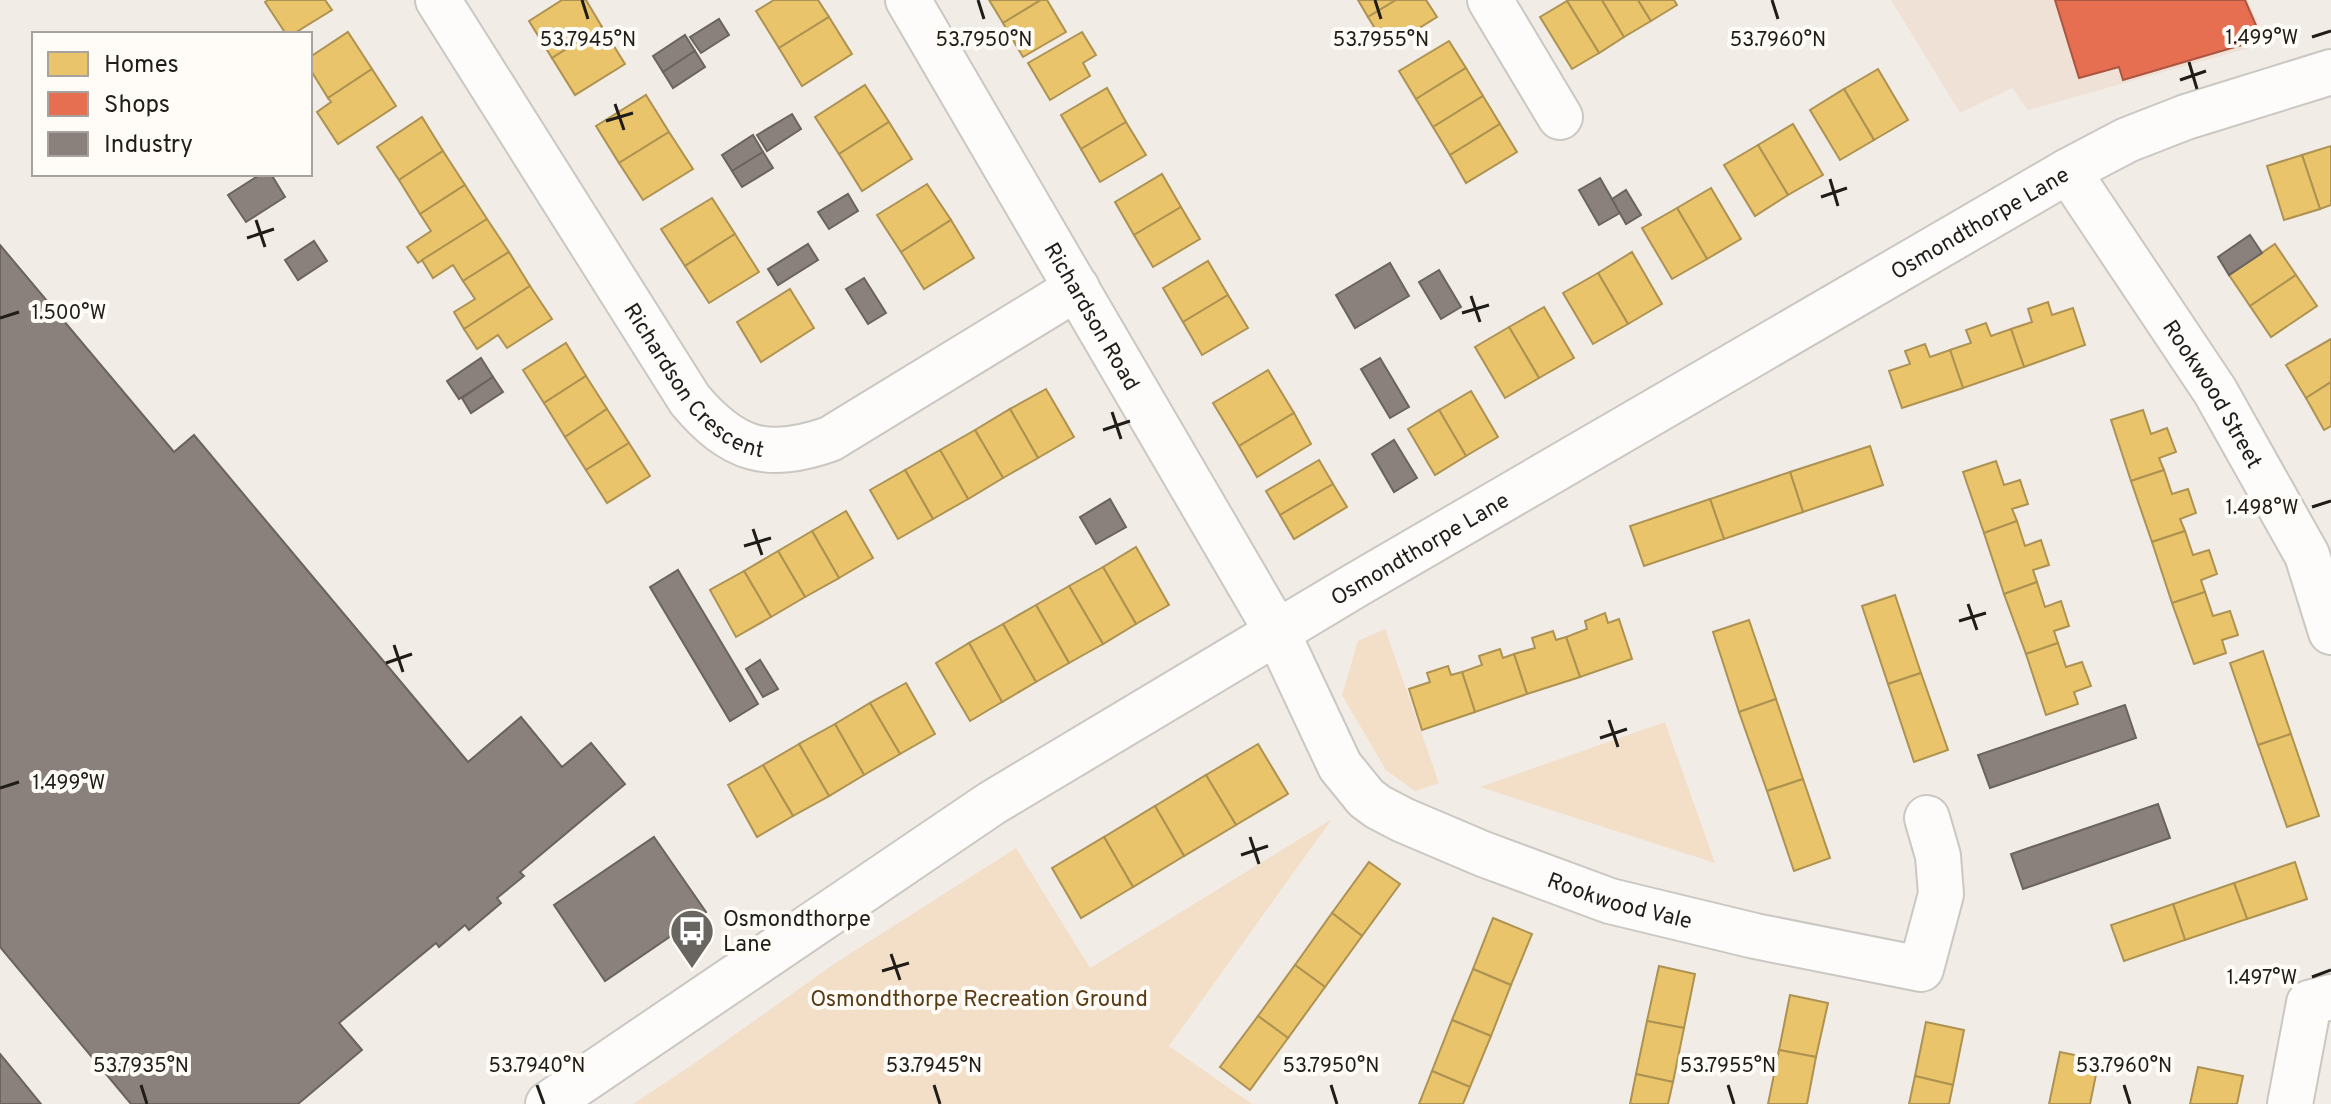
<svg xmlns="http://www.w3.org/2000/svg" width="2331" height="1104" viewBox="0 0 2331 1104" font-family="Overpass,sans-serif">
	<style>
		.commercial { fill: #efe1d6 }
		.green { fill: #f3dfc8 }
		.homes { fill: #e9c46a; stroke: #ad9252; stroke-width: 2 }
		.shops { fill: #e76f51; stroke: #ab5640; stroke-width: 2 }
		.industry { fill: #8a817c; stroke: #6a635e; stroke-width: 2 }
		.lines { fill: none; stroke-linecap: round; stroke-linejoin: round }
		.street-casing { stroke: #cbc7c2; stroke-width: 48 }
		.secondary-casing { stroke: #cbc7c2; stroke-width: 48 }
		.street { stroke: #fdfcfb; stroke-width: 44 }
		.secondary { stroke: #fdfcfb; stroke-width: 44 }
		.ticks { fill: none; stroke: #201d19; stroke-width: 3 }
		.labels { text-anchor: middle; stroke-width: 8; stroke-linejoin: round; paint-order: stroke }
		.street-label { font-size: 22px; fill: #201d19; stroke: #fffbf6 }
		.poi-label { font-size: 22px; fill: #201d19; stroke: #fffbf6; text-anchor: start }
		.park-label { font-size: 22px; fill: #593c15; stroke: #fffbf6 }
		.ticks-label { font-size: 20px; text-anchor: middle; fill: #201d19; stroke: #fffbf6; stroke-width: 8; stroke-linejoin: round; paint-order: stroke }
	</style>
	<rect width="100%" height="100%" fill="#f1ece6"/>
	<polygon class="commercial" points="1891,0 2248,0 2267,43 2028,110 2012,88 1960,113"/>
	<g class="green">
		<polygon points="1385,629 1439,783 1415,791 1386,770 1342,695 1358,641"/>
		<polygon points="1665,722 1715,863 1480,787"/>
		<polygon points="1332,819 1169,1046 1252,1104 633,1104 692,1065 834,964 1016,848 1090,968"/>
	</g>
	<g class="homes">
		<polygon points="268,0 325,0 332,10 293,34 286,34 265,2"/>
		<polygon points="562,0 586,0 602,27 552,58 529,21"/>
		<polygon points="774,0 818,0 829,17 779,48 756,11"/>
		<polygon points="989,0 1041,0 1003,23"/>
		<polygon points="1041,0 1047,0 1066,32 1023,57 1003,23"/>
		<polygon points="1358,0 1396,0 1368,17"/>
		<polygon points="1396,0 1426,0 1437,17 1387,48 1368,17"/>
		<polygon points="1568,0 1602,0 1624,37 1599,53 1567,1"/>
		<polygon points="1602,0 1638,0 1651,21 1624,37"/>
		<polygon points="1638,0 1674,0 1677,5 1651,21"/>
		<polygon points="1567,1 1599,53 1572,69 1540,17"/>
		<polygon points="829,17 852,54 802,86 779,48"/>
		<polygon points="602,27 625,64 575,95 552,58"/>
		<polygon points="348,32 372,69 328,98 310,69 310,57"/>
		<polygon points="1082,32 1096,55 1083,63 1090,76 1050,100 1028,63"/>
		<polygon points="1449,41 1466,68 1416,99 1399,71"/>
		<polygon points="1466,68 1483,96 1433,127 1416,99"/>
		<polygon points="372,69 396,106 338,144 317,112 331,102 328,98"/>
		<polygon points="1878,69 1908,120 1874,140 1844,89"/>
		<polygon points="865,85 889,122 839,154 815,117"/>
		<polygon points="1107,88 1126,122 1081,149 1061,115"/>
		<polygon points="1844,89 1874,140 1840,160 1810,110"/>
		<polygon points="646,95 669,132 619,163 596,126"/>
		<polygon points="1483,96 1500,124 1450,155 1433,127"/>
		<polygon points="422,117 443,151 399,180 377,147"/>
		<polygon points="889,122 912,159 862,191 839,154"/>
		<polygon points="1126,122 1146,155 1100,182 1081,149"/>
		<polygon points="1500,124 1517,152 1466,183 1450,155"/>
		<polygon points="1793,124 1823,175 1788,195 1758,145"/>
		<polygon points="669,132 693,169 643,200 619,163"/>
		<polygon points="1758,145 1788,195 1755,216 1724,165"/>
		<polygon points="2331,146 2331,205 2320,209 2302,155"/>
		<polygon points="443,151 465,185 420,214 399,180"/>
		<polygon points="2302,155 2320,209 2284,220 2267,166"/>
		<polygon points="1162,174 1181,207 1134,235 1115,202"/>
		<polygon points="927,184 951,220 901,252 877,215"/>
		<polygon points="465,185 487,219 418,263 407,247 431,231 420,214"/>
		<polygon points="1711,188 1741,239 1707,259 1677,208"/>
		<polygon points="712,198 735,234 685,266 661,229"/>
		<polygon points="1181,207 1200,239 1153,267 1134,235"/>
		<polygon points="1677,208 1707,259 1672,279 1642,228"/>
		<polygon points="487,219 509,252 463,281 453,265 433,278 422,260"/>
		<polygon points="951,220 974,258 924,289 901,252"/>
		<polygon points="735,234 759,272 709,303 685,266"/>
		<polygon points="2275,244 2296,275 2250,306 2229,275"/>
		<polygon points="509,252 530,286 464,329 454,312 475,299 463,281"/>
		<polygon points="1632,252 1662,304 1628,324 1598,273"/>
		<polygon points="1208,261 1228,295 1183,322 1163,288"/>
		<polygon points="1598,273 1628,324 1593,344 1563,293"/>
		<polygon points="2296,275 2317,306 2271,337 2250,306"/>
		<polygon points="530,286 552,319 507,348 498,335 477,349 464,329"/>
		<polygon points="790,289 814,328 761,362 737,322"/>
		<polygon points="1228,295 1248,328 1202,355 1183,322"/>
		<polygon points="2048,302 2052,315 2073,308 2085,345 2024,367 2011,329 2032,322 2028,309"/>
		<polygon points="1544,307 1574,358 1539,378 1509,327"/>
		<polygon points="1986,323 1991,336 2011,329 2024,367 1963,388 1950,350 1971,343 1966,330"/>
		<polygon points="1509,327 1539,378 1505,398 1475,347"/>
		<polygon points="2331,339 2331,382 2306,398 2286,365"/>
		<polygon points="566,343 586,376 544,403 523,370"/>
		<polygon points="1925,344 1930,357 1950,350 1963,388 1902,408 1889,371 1910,364 1905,351"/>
		<polygon points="1268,370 1294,413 1239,446 1213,403"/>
		<polygon points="586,376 607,409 565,437 544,403"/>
		<polygon points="2331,382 2331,426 2324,430 2306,398"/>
		<polygon points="1046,389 1074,437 1038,458 1010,409"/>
		<polygon points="1471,391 1498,437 1466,456 1439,410"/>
		<polygon points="607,409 629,443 586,470 565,437"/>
		<polygon points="1010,409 1038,458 1003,478 975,430"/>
		<polygon points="1439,410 1466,456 1435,475 1408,429"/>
		<polygon points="2143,410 2151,434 2167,428 2176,452 2159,458 2164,470 2131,481 2111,420"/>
		<polygon points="1294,413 1311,444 1257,477 1239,446"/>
		<polygon points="975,430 1003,478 968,499 940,450"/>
		<polygon points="629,443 650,476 607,503 586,470"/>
		<polygon points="1870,446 1883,485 1803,512 1790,472"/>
		<polygon points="940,450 968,499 933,519 905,470"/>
		<polygon points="1319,460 1333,484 1280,515 1266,491"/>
		<polygon points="1996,461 2004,485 2020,480 2028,504 2012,509 2017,521 1984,533 1963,472"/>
		<polygon points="905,470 933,519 898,539 870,490"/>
		<polygon points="2164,470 2172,494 2188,489 2196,513 2180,519 2185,531 2152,542 2131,481"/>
		<polygon points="1790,472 1803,512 1724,539 1710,499"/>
		<polygon points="1333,484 1347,507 1294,539 1280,515"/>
		<polygon points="1710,499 1724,539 1644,566 1630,526"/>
		<polygon points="846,511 873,558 839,578 812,531"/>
		<polygon points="2017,521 2025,546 2041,540 2049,565 2033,570 2037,582 2004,594 1984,533"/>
		<polygon points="812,531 839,578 805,597 778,551"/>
		<polygon points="2185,531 2193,555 2209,550 2217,574 2201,580 2205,592 2172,603 2152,542"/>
		<polygon points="1136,547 1169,605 1136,624 1103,567"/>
		<polygon points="778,551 805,597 771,617 744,571"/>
		<polygon points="1103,567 1136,624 1103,644 1069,586"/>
		<polygon points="744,571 771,617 736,637 710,590"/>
		<polygon points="2037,582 2045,607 2061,601 2069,626 2054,631 2058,643 2026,654 2004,594"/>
		<polygon points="1069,586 1103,644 1069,663 1036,605"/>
		<polygon points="2205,592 2213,616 2230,611 2238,635 2222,640 2226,653 2194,664 2172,603"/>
		<polygon points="1895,595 1921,673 1888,684 1862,606"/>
		<polygon points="1036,605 1069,663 1036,682 1003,624"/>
		<polygon points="1605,613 1608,623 1619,619 1632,659 1580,677 1566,637 1587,629 1585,621"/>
		<polygon points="1749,620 1776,699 1739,712 1713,632"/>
		<polygon points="1003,624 1036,682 1002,702 969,643"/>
		<polygon points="1553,631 1556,640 1566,637 1580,677 1527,694 1514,654 1535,648 1532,638"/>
		<polygon points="969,643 1002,702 970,721 936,663"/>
		<polygon points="2058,643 2066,667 2082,662 2091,686 2074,692 2078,704 2046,715 2026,654"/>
		<polygon points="1500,649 1503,658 1514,654 1527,694 1475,712 1462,672 1482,665 1479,656"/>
		<polygon points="2263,651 2291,734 2258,745 2230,663"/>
		<polygon points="1448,666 1451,675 1462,672 1475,712 1422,730 1409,689 1430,682 1427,673"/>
		<polygon points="1921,673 1948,750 1914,762 1888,684"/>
		<polygon points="906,683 935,734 900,754 870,703"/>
		<polygon points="1776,699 1803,779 1767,791 1739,712"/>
		<polygon points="870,703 900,754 864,775 835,724"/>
		<polygon points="835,724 864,775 829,796 799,744"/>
		<polygon points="2291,734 2319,816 2287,827 2258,745"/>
		<polygon points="799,744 829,796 793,816 763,765"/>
		<polygon points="1258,744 1288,794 1236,825 1206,775"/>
		<polygon points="763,765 793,816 757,837 728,785"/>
		<polygon points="1206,775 1236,825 1184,856 1155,806"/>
		<polygon points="1803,779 1830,858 1794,871 1767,791"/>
		<polygon points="1155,806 1184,856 1133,887 1104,837"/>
		<polygon points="1104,837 1133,887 1081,918 1052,868"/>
		<polygon points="1369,862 1400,884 1362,936 1332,913"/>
		<polygon points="2295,862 2307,899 2247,919 2234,883"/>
		<polygon points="2234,883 2247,919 2185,940 2173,904"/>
		<polygon points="2173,904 2185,940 2124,961 2111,925"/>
		<polygon points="1332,913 1362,936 1325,987 1295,965"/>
		<polygon points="1493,918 1532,934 1511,985 1473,969"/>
		<polygon points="1295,965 1325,987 1288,1038 1258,1016"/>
		<polygon points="1659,966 1695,974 1684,1028 1647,1021"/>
		<polygon points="1473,969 1511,985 1491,1036 1452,1020"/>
		<polygon points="1790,995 1828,1003 1816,1057 1779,1050"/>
		<polygon points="1258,1016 1288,1038 1250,1090 1220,1067"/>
		<polygon points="1452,1020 1491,1036 1470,1087 1432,1071"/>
		<polygon points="1647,1021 1684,1028 1673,1082 1636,1074"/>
		<polygon points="1926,1022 1964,1030 1953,1085 1915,1076"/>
		<polygon points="1779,1050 1816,1057 1807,1104 1768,1104"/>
		<polygon points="2060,1052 2099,1060 2090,1104 2049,1104"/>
		<polygon points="2198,1067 2243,1076 2237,1104 2190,1104"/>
		<polygon points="1432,1071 1470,1087 1463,1104 1419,1104"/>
		<polygon points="1636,1074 1673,1082 1668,1104 1630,1104"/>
		<polygon points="1915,1076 1953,1085 1949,1104 1909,1104"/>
	</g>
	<polygon class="shops" points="2055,0 2245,0 2262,39 2123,80 2119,67 2079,78"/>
	<g class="industry">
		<polygon points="719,19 729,35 701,53 690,37"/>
		<polygon points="685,35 695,51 663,72 653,56"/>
		<polygon points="695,51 705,67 673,88 663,72"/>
		<polygon points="792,114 801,129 767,151 757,135"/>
		<polygon points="753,135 763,152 732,171 722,155"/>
		<polygon points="763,152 773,168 742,187 732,171"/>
		<polygon points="261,174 271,174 285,197 246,222 228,195"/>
		<polygon points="1600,178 1620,213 1599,225 1579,190"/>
		<polygon points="1626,190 1641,215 1626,224 1612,199"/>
		<polygon points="848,194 858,211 829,229 818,212"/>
		<polygon points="2250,235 2262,253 2229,275 2218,257"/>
		<polygon points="314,241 327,261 298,280 285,260"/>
		<polygon points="808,244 818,260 778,285 768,269"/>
		<polygon points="0,245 174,452 194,435 468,762 521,717 562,767 591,743 625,784 520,872 524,876 497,898 501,903 469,930 465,925 439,947 436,943 339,1023 362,1050 298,1104 131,1104 0,947"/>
		<polygon points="1390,263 1409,296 1355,328 1336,295"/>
		<polygon points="1439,270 1461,307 1441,319 1419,282"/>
		<polygon points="864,278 886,313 868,324 846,289"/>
		<polygon points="481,358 493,377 459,399 447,381"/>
		<polygon points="1380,358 1409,407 1390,418 1361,369"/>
		<polygon points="493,377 503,392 471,413 462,398"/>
		<polygon points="1394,440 1417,478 1394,492 1372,454"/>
		<polygon points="1110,499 1126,527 1096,544 1080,517"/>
		<polygon points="678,570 758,704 730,721 650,587"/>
		<polygon points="760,660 778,689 763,697 746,669"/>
		<polygon points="2125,705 2136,738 1990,788 1978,755"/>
		<polygon points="2158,804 2170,838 2023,889 2011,854"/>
		<polygon points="654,837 706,912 605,981 554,905"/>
		<polygon points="0,1054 41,1104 0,1104"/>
	</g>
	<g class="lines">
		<g class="street-casing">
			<g id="street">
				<path id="s1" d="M438 0 690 400C733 451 767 461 830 439L1077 288"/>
				<path id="s2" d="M908 0 1277 632 1340 766 1366 798 1378 807 1403 820 1483 854 1610 901 1755 936 1921 969 1941 894 1938 856 1927 818"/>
				<polyline points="1490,0 1560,117"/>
				<polyline points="2290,1104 2309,1003 2331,997"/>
			</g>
		</g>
		<g class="secondary-casing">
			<g id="secondary">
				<path id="s3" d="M2068 171 2215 391 2307 555 2331 632"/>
				<path id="s4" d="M548 1104 992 803 1356 585 2068 171 2127 140 2186 117 2331 72"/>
			</g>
		</g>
		<use href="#street" class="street"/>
		<use href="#secondary" class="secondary"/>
	</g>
	<path class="ticks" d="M582 0 588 19M978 0 984 19M1375 0 1381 19M1772 0 1778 19M2312 37 2331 31M2189 62 2197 89M2180 80 2206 71M615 104 624 130M606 121 633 113M1830 179 1838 206M1821 197 1847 188M256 220 265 247M247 238 274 229M1471 296 1480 322M1462 313 1489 305M0 318 19 312M1112 412 1121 439M1103 430 1130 421M2312 507 2331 501M753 529 762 555M744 546 771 538M1968 604 1977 630M1959 621 1986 613M394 645 403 672M386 663 412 654M1609 720 1618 747M1600 738 1627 729M0 788 19 782M1250 837 1259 864M1241 855 1268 846M891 954 900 980M882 971 909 963M2312 977 2331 970M141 1085 147 1104M537 1085 544 1104M934 1085 940 1104M1331 1085 1337 1104M1728 1085 1734 1104M2124 1085 2130 1104"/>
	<defs>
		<g id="bus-pin" transform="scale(2.3)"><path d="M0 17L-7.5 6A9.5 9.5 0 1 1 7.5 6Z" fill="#696561" stroke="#fffbf6"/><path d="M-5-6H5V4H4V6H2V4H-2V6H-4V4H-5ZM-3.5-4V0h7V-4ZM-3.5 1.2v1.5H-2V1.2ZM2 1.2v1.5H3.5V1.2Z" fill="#fff"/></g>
	</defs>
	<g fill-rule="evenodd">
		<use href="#bus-pin" x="692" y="931"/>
	</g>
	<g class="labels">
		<g class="street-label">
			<text dy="8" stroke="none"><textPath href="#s4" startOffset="1682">Osmondthorpe Lane</textPath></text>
			<text dy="8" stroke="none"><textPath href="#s2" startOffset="366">Richardson Road</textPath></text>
			<text dy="8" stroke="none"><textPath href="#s1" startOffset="462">Richardson Crescent</textPath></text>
			<text dy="8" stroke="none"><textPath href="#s3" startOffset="266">Rookwood Street</textPath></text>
			<text dy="8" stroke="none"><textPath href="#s4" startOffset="1034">Osmondthorpe Lane</textPath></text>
			<text dy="8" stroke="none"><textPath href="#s2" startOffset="1196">Rookwood Vale</textPath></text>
		</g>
		<g class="poi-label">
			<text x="723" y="926">Osmondthorpe<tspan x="723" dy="25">Lane</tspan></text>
		</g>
		<g class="park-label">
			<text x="979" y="1006">Osmondthorpe Recreation Ground</text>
		</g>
	</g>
	<g class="ticks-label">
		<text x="2262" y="44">1.499°W</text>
		<text x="588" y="46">53.7945°N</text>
		<text x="984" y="46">53.7950°N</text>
		<text x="1381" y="46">53.7955°N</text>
		<text x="1778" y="46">53.7960°N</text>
		<text x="69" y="319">1.500°W</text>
		<text x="2262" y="514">1.498°W</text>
		<text x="69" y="789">1.499°W</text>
		<text x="2262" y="984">1.497°W</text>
		<text x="141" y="1072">53.7935°N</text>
		<text x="537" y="1072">53.7940°N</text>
		<text x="934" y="1072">53.7945°N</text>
		<text x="1331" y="1072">53.7950°N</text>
		<text x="1728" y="1072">53.7955°N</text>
		<text x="2124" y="1072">53.7960°N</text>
	</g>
	<rect x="32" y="32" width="280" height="144" fill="#fffbf6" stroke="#a6a29e" stroke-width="2"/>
	<rect x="48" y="52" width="40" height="24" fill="#e9c46a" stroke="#a6a29e" stroke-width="2"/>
	<text x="104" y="72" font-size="24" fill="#201d19">Homes</text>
	<rect x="48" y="92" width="40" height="24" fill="#e76f51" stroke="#a6a29e" stroke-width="2"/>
	<text x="104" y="112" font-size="24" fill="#201d19">Shops</text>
	<rect x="48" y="132" width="40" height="24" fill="#8a817c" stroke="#a6a29e" stroke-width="2"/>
	<text x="104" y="152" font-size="24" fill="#201d19">Industry</text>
</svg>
